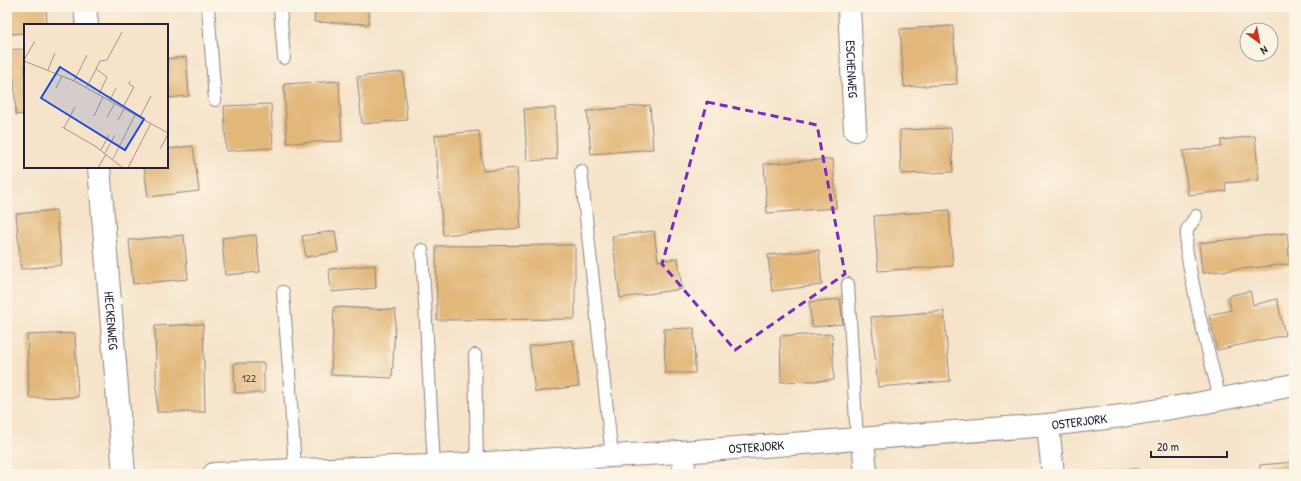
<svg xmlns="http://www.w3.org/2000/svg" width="1301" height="481" viewBox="0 0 1301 481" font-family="'Patrick Hand',sans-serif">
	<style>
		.building { fill: #e2b77a }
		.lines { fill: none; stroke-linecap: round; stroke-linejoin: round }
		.service-casing { stroke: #8c8282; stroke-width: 14 }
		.minor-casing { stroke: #8c8282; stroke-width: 24 }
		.secondary-casing { stroke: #8c8282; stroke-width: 24 }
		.service { stroke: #fff; stroke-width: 12 }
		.minor { stroke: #fff; stroke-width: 22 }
		.secondary { stroke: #fff; stroke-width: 22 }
		.marked { fill: none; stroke: #7b2cbf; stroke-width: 3; stroke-dasharray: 8 5; stroke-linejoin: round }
		.labels { text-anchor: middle; stroke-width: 3; stroke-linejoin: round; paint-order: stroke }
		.number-label { font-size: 11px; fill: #52474b }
		.street-label { font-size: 13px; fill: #22223b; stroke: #fcf5e5 }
		.inset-road { fill: none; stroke: #a19690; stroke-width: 1 }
		.view { fill: #1d4ed8; fill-opacity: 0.15; stroke: #1d4ed8; stroke-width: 2 }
		.inset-edge { fill: none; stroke: #22223b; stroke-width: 2 }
	</style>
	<rect width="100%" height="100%" fill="#fcf5e5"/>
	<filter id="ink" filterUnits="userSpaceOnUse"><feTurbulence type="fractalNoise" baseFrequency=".025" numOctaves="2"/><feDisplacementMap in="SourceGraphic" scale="8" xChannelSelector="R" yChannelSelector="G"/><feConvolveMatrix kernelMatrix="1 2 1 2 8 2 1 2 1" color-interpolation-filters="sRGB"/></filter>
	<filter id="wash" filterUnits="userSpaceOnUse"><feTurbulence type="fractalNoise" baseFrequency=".012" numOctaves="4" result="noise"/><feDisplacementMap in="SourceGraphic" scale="16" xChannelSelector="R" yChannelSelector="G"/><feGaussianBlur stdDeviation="0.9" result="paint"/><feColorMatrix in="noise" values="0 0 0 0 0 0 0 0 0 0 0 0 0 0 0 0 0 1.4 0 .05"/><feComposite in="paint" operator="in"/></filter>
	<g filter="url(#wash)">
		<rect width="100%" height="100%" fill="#f6e3c9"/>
		<g id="blocks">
			<g class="building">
				<polygon points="7,7 46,7 47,25 25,25 25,33 7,34"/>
				<polygon points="315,7 369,7 369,24 314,22"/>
				<polygon points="953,26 957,84 904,87 900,29"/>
				<polygon points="25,49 25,114 16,115 14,79 7,79 7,50"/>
				<polygon points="186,57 189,96 167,98 167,59"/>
				<polygon points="403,72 407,120 362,124 357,77"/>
				<polygon points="339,81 342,141 287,143 284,84"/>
				<polygon points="271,104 273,148 226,151 224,106"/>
				<polygon points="650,105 653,149 591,154 587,111"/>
				<polygon points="555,108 557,159 527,161 524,109"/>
				<polygon points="951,128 953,172 901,174 900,130"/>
				<polygon points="479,131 483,171 517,168 521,228 443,235 435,135"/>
				<polygon points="1255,136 1259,180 1225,183 1226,191 1188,195 1183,151 1221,147 1221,140"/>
				<polygon points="193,146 199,191 148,197 144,167 167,167 167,149"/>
				<polygon points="833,159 836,208 767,213 764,164"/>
				<polygon points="56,210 62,265 21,269 16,214"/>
				<polygon points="949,210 953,266 878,271 874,216"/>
				<polygon points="335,231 338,252 306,257 302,236"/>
				<polygon points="654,231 658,261 678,258 682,289 620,298 612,236"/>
				<polygon points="1287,233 1290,264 1202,273 1199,243"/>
				<polygon points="184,235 188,279 133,284 129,240"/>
				<polygon points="256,235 260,272 225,275 222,238"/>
				<polygon points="575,245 575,319 437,320 436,246"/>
				<polygon points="819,250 822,285 772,291 768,255"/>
				<polygon points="375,265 376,288 331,292 329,269"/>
				<polygon points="1250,291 1253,305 1277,299 1285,335 1217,350 1209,315 1231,310 1228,296"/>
				<polygon points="840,299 843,324 812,327 809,302"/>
				<polygon points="334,307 396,310 392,378 331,375"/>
				<polygon points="944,311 950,381 878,387 871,317"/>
				<polygon points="203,324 205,412 157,412 155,326"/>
				<polygon points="694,328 695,373 665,373 664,329"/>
				<polygon points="75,333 78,397 29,398 27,335"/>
				<polygon points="832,334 834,380 781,382 780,336"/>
				<polygon points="573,340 579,386 535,392 529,346"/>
				<polygon points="234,363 264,363 264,393 235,393"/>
				<polygon points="1294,462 1294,474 1260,474 1260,465"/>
				<polygon points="1138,469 1138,474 1088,474 1088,473"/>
			</g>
		</g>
	</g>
	<g filter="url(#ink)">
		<use href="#blocks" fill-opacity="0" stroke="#8c8282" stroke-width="1"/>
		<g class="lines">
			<g class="service-casing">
				<g id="service">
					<polyline points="208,7 215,100"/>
					<polyline points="280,7 284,58"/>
					<polyline points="581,171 612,456"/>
					<polyline points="1196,216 1187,230 1186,248 1198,310 1220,399"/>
					<polyline points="422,250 434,466"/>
					<polyline points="848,284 857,440"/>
					<polyline points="283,292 289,370 295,470"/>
					<polyline points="475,355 477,464"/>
				</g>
			</g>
			<g class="minor-casing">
				<g id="minor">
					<polyline points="85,7 87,25"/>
					<path id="s1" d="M849 7 855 130"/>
					<path id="s2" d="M99 167 124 474"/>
					<polyline points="1048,425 1053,474"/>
					<polyline points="863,439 866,474"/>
					<polyline points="682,452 685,474"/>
				</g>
			</g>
			<g class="secondary-casing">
				<g id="secondary">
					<path id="s3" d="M214 474 295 470 434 466 682 452 1048 425 1122 416 1196 404 1294 385"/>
				</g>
			</g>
			<use href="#service" class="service"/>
			<use href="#minor" class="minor"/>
			<use href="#secondary" class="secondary"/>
		</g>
	</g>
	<path class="marked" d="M707 102 817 125 845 274 735 350 662 264Z"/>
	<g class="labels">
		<g class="number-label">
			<text x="249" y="382">122</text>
		</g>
		<g class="street-label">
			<text dy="5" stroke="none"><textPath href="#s1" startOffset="62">ESCHENWEG</textPath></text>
			<text dy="5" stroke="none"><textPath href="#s2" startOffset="154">HECKENWEG</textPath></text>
			<text dy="5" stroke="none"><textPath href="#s3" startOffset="867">OSTERJORK</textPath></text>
			<text dy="5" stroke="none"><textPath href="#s3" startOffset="543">OSTERJORK</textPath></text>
		</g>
	</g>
	<g transform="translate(24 24)">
		<rect width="144" height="144" fill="#f6e3c9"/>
		<path class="inset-road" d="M0 36 11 17M0 37 50 57 144 109M72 45 83 53 75 70M24 46 31 29M50 57 63 31M63 63 76 37 83 36 98 8M32 64 38 52M86 76 92 64M99 83 110 63 105 60 106 57M70 92 79 73M83 93 91 79M116 93 127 72M94 96 100 85M38 103 71 122 99 144M40 104 51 83M136 125 144 110M77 126 85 111M81 129 91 111M89 135 111 91M74 144 82 130M104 144 127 99"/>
		<path class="view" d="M36 43 120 95 101 126 17 74Z"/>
		<rect width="144" height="144" class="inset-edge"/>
	</g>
	<rect width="1301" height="481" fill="none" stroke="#fcf5e5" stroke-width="24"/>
	<g transform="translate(1259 42) rotate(148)"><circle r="19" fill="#fcf5e5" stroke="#a5a1a1"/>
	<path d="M0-3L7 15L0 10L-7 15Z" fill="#c8321e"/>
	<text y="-6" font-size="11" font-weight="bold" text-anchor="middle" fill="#22223b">N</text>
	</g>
	<path d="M1151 451v6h76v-6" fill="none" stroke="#22223b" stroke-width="2"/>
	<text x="1157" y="451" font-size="12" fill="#22223b" stroke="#fcf5e5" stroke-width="3" paint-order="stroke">20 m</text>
</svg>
